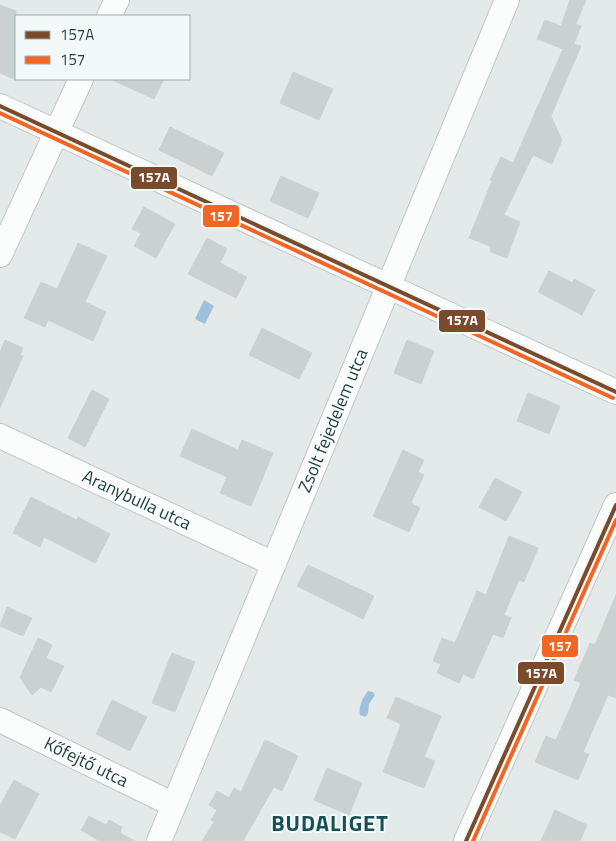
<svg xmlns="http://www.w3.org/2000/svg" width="616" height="841" viewBox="0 0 616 841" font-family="'Titillium Web',sans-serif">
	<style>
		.water { fill: #a0c1dc }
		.building { fill: #cad1d0; stroke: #cdd3d2 }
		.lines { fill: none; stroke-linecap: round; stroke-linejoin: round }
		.minor-casing { stroke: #c1c7c6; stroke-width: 26 }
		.minor { stroke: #fbfcfc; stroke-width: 24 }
		.bus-1-casing { stroke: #f2f9f8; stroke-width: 8 }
		.bus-2-casing { stroke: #f2f9f8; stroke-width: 8 }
		.bus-1 { stroke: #7a4b2a; stroke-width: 4 }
		.bus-2 { stroke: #f26522; stroke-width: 4 }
		.labels { text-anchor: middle; stroke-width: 4; stroke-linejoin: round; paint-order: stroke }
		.street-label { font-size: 18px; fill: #1f3d3f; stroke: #f2f9f8 }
		.district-label { font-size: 22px; font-weight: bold; letter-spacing: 1px; fill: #194e53; stroke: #f2f9f8 }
		.line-badge { stroke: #f2f9f8; stroke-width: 2 }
		.badge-label { font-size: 14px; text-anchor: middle; font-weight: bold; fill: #fff }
	</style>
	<rect width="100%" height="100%" fill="#e4eae9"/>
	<g class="water">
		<polygon points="204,300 214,306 205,324 195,319"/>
		<path d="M368 691 373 692 375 695 369 704 368 714 365 717 360 715C358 707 363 697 368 691Z"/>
	</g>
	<g class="building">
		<polygon points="570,0 586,0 576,24 581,26 574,44 581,46 551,116 562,140 552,164 533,155 504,215 520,222 507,258 491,252 490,246 469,238 492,181 490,180 501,157 513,163 563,49 537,39 545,20 561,26"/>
		<polygon points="0,5 16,11 16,80 0,73"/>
		<polygon points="293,72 333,89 319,120 280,103"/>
		<polygon points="110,79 164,79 154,99"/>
		<polygon points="170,127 224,153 212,176 159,150"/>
		<polygon points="281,176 319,193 308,218 270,201"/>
		<polygon points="144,207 175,224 156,258 134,246 141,233 132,229"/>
		<polygon points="207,238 227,249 220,263 247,277 236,298 188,274"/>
		<polygon points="78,243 107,256 85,302 106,312 93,341 48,320 45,327 24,318 41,282 57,289"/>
		<polygon points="549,271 573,283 574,279 595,290 582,315 538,292"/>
		<polygon points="262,328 312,353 299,379 249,355"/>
		<polygon points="5,340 23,348 20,355 23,356 0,408 0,352"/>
		<polygon points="407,340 434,351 421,384 394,373"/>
		<polygon points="92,390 109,399 85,447 68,438"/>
		<polygon points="528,393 560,406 549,434 517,421"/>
		<polygon points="192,429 238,450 242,440 273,453 251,506 220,493 227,477 180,456"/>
		<polygon points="403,450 424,460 418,472 424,475 411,503 420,508 409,532 373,516"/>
		<polygon points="495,478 522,492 506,521 479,507"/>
		<polygon points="31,497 77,520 78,517 110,534 95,563 44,537 40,547 13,533"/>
		<polygon points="509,536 538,548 524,582 519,580 504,615 511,618 503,638 493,634 473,679 463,674 459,683 437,673 441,664 433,661 442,638 455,643 477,591 486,595"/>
		<polygon points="308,565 374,596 363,619 297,586"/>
		<polygon points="616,595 616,698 608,695 583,752 589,754 578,780 535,762 546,736 556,740 581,683 574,680 590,643 595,645"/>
		<polygon points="7,607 32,618 23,636 0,626"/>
		<polygon points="38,638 52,645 46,658 64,666 51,692 41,687 32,695 20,677"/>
		<polygon points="172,653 195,662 175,712 152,703"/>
		<polygon points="396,697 441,716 424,757 435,761 424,788 383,772 401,724 387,718"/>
		<polygon points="112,700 147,717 130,751 96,734"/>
		<polygon points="265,740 298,756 282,791 274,787 243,841 202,841 214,822 211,820 217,810 209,805 217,791 229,798 234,788 241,792"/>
		<polygon points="327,768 362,783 349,815 314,800"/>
		<polygon points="14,780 39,794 15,839 0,832 0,806"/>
		<polygon points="555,810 587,825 580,841 541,841"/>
		<polygon points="89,816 106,825 109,820 122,827 120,833 135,841 98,841 98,840 81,830"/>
	</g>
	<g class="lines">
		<g class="minor-casing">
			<g id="minor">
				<polyline points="109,16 117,0"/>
				<polyline points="0,106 616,392"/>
				<polyline points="0,255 81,79"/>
				<path id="s1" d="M0 436 274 564"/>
				<path id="s2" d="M0 720 174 805"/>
				<path id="s3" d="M159 841 507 0"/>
				<polyline points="466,841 616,505"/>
			</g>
		</g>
		<use href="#minor" class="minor"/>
		<g class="bus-1-casing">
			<g id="bus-1">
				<polyline points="0,106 616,392"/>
				<polyline points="466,841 616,505"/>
			</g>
		</g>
		<g class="bus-2-casing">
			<g id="bus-2">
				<polyline points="0,113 613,398"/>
				<polyline points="473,841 616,520"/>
			</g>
		</g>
		<use href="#bus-1" class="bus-1"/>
		<use href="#bus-2" class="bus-2"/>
	</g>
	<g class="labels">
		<g class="street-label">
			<text dy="6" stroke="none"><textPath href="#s3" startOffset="455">Zsolt fejedelem utca</textPath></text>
			<text dy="6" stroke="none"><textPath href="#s1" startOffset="151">Aranybulla utca</textPath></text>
			<text dy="6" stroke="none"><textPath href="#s2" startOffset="96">Kőfejtő utca</textPath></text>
		</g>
		<g class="district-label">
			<text x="330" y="831">BUDALIGET</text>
		</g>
	</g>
	<g class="line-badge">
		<rect x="130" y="166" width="48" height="24" rx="5" fill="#7a4b2a"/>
		<rect x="202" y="204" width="38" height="24" rx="5" fill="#f26522"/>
		<rect x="438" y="309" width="48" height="24" rx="5" fill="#7a4b2a"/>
		<rect x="541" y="634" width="38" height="24" rx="5" fill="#f26522"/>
		<rect x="517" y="661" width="48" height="24" rx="5" fill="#7a4b2a"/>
	</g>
	<g class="badge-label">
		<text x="154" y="182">157A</text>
		<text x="221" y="221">157</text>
		<text x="462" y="325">157A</text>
		<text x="560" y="651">157</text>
		<text x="541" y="678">157A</text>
	</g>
	<rect x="15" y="15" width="175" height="65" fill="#f2f9f8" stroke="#9eaeae"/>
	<rect x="25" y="31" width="25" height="8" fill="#7a4b2a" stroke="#9eaeae"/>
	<text x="60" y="40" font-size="15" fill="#1f3d3f">157A</text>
	<rect x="25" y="56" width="25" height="8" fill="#f26522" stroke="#9eaeae"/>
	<text x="60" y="65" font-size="15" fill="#1f3d3f">157</text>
</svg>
